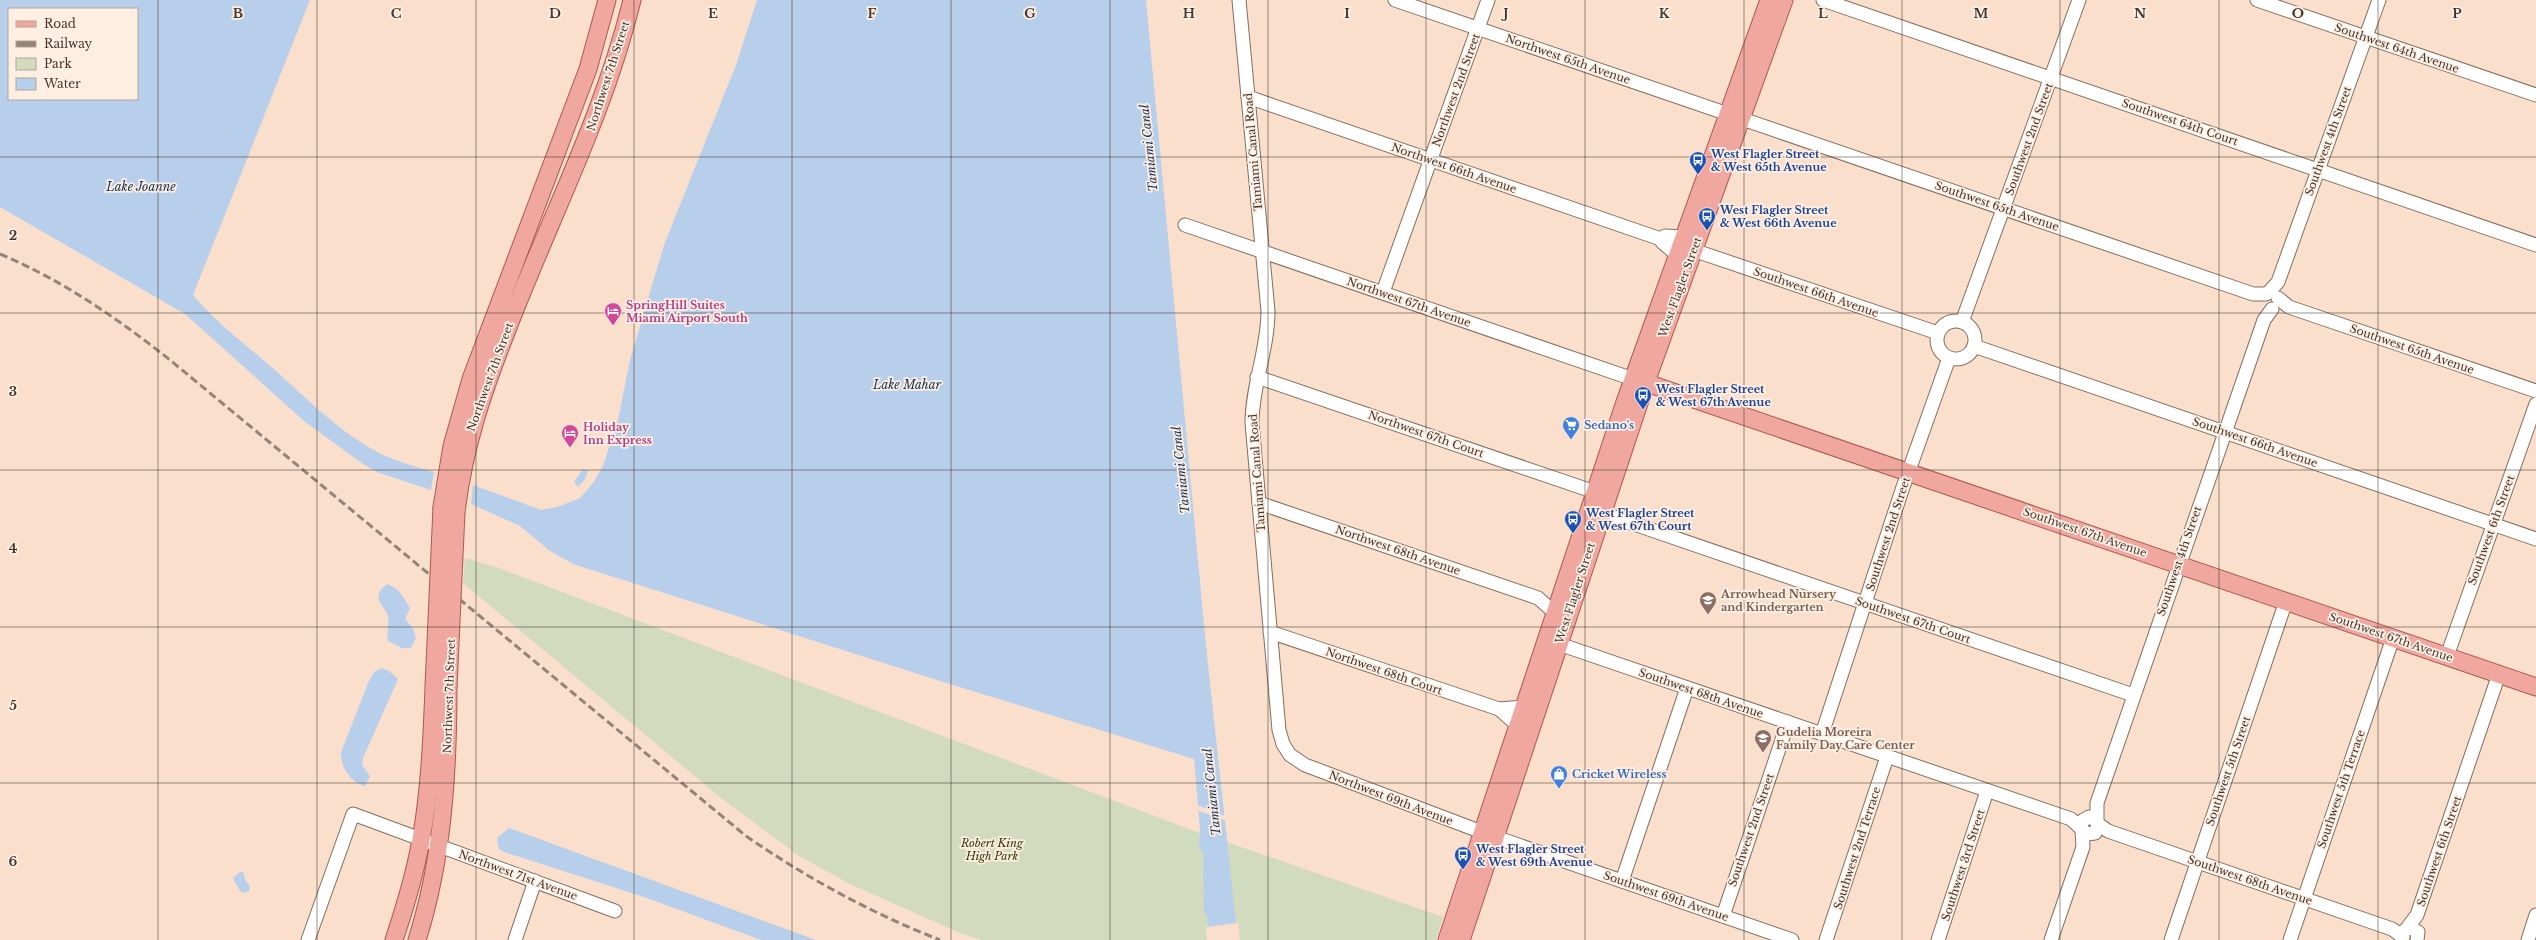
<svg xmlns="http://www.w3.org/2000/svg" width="2536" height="940" viewBox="0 0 2536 940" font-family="'Libre Baskerville',serif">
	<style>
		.green { fill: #d3dbbf }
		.water { fill: #b8cfeb; fill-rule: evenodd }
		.pier { fill: #fadfcc }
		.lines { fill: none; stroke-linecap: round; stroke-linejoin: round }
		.minor-casing { stroke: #856e5d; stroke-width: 15 }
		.major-casing { stroke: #ad594f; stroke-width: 19 }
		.minor { stroke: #fff; stroke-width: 13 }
		.major { stroke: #f0a7a0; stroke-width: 17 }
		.rail { stroke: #968377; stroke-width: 3; stroke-dasharray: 8 4; stroke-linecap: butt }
		.major-bridge-casing { stroke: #ad594f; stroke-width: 19; stroke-linecap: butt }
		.major-bridge { stroke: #f0a7a0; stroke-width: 17 }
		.grid { fill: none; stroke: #423730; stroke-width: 1; stroke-opacity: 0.55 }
		.labels { text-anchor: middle; stroke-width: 3.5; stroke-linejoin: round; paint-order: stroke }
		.street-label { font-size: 11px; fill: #423730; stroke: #ffefe3 }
		.transit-label { font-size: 11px; font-weight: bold; fill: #164399; stroke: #ffefe3; text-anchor: start }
		.hotel-label { font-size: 11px; font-weight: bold; fill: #b23c85; stroke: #ffefe3; text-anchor: start }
		.shop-label { font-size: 11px; font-weight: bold; fill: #366cbe; stroke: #ffefe3; text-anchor: start }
		.education-label { font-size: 11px; font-weight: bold; fill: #785e54; stroke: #ffefe3; text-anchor: start }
		.park-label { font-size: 11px; font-style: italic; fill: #2f3900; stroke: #ffefe3 }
		.water-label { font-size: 12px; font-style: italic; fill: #133359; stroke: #ffefe3 }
		.grid-label { font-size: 13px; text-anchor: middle; font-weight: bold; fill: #423730; stroke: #ffefe3; stroke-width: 3.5; stroke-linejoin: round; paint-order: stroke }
	</style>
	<rect width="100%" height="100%" fill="#fadfcc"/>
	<polygon class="green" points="465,558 499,568 1189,829 1443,917 1436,940 982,940 960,933 852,885 799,856 721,798 463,583"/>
	<g class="water">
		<path d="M0 0H310L193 295C216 322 242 342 269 365 303 394 333 427 372 449 391 460 413 466 434 472L431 490 377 472 363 464 304 421 185 314 0 207ZM9 9H137V99H9Z"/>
		<polygon points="757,0 1146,0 1206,646 1238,940 1209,940 1207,914 1204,913 1203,853 1199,847 1200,829 1194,759 937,680 573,564 550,551 520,526 471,504 473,485 541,510 557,507 580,498 593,483 603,466 618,420 630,360 664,245 736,65"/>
		<polygon points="583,469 588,471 585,479 578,487 574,482"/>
		<path d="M387 584C401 589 403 597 410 608L405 619 413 628 416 638 411 648H402L388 641C386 633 390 624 388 616 385 605 369 598 387 584Z"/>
		<path d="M381 668 389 671 398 679 363 758 362 765 370 776 365 786C351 783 340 767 341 752L369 681 374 672Z"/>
		<polygon points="509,828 542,840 816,940 761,940 644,897 504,852 499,849 497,838"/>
		<polygon points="240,872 244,873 245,880 250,886 249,891 244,893 240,891 233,878"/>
	</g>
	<g class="pier">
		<polygon points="1197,805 1225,816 1226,821 1197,810"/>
		<polygon points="1238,923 1240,940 1207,940 1206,927"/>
	</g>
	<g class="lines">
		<g class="minor-casing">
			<g id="minor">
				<path d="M1239 0 1268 311C1268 350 1252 385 1252 423L1279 730 1283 744 1290 755 1305 765 1495 837 1792 940"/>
				<polyline points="1395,0 2253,294 2266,294"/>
				<polyline points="1823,0 2536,245"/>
				<polyline points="2257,0 2536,95"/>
				<polyline points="1248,97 1655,237 1661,239 1662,242 1677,255"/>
				<polyline points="1185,225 1633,379"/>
				<polyline points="1661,239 1665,236 1684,237"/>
				<polyline points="1693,250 1938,333"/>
				<polyline points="1383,292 1488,0"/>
				<polyline points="2268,293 2278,282 2379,0"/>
				<polyline points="2278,298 2289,307 2536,391"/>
				<circle cx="1956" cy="340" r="19"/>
				<polyline points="1962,322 2079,0"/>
				<polyline points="1974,346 2536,539"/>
				<polyline points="1257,377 1595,492"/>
				<polyline points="1259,503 1538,598 1555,613"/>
				<polyline points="1602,513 2133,695"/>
				<polyline points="1270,632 1499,709 1524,707"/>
				<polyline points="1559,644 2071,819 2087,834 2095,833 2098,826 2095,819 2089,817 2082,821 2081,827"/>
				<polyline points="2447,656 2536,404"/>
				<polyline points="1499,709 1517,725"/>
				<polyline points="1822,734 1902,490 1949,358"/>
				<polyline points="2097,821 2097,803 2264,320 2272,309"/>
				<polyline points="2098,824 2108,831 2392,929 2403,937"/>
				<polyline points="1622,881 1687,688"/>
				<polyline points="1723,916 1788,722"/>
				<polyline points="2408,927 2417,915 2499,674"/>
				<polyline points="2404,931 2409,927 2418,932 2417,940"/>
				<polyline points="308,940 353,814 615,911"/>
				<polyline points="515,940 535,881"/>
				<polyline points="1826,940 1887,757"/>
				<polyline points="1938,940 1987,791"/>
				<polyline points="2051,940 2083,847 2082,830"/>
				<polyline points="2171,940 2286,601"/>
				<polyline points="2290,940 2393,638"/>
				<polyline points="2528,940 2536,915"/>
			</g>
		</g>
		<g class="major-casing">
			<g id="major">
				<polyline points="1635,379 2536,687"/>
				<polyline points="442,507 452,446 471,379 588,69 607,0"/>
				<path d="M456 512C464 446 483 391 507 330 549 220 604 115 632 0"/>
				<path d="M394 940C405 907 415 874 421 840 430 790 432 738 434 687"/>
				<path d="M417 940C443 858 448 772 448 687"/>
				<polyline points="1447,940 1625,402 1769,0"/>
				<polyline points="1461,940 1646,382 1784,0"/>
			</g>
		</g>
		<use href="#minor" class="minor"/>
		<use href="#major" class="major"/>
		<path class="rail" d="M0 254C62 280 117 318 170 360L746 836C807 878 871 913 940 940"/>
		<g class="major-bridge-casing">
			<g id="major-bridge">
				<polyline points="434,687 442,507"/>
				<polyline points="448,687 456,512"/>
			</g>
		</g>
		<use href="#major-bridge" class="major-bridge"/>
	</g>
	<path class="grid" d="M158 0V940M317 0V940M476 0V940M634 0V940M792 0V940M951 0V940M1110 0V940M1268 0V940M1426 0V940M1585 0V940M1744 0V940M1902 0V940M2060 0V940M2219 0V940M2378 0V940M0 157H2536M0 313H2536M0 470H2536M0 627H2536M0 783H2536"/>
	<defs>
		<g id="bus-pin" transform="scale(0.9)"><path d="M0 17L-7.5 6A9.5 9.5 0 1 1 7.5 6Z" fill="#1a4fb4" stroke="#ffefe3"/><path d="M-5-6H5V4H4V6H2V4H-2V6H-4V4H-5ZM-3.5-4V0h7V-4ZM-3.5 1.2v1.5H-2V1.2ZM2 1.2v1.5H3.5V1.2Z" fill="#fff"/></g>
		<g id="hotel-pin" transform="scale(0.9)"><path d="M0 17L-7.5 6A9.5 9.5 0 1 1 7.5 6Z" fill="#d1479c" stroke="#ffefe3"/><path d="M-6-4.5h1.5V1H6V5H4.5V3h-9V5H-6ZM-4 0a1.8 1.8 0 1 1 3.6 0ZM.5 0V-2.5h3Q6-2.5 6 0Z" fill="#fff"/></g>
		<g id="supermarket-pin" transform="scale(0.9)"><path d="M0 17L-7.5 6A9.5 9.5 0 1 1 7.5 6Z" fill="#3f7fe0" stroke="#ffefe3"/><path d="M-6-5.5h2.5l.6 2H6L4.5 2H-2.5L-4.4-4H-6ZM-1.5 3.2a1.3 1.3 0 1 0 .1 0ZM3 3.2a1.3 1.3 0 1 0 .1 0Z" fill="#fff"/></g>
		<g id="school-pin" transform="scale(0.9)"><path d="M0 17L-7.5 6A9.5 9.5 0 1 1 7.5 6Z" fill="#8d6e63" stroke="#ffefe3"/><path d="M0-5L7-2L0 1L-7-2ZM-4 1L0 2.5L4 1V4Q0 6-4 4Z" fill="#fff"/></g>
		<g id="shop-pin" transform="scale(0.9)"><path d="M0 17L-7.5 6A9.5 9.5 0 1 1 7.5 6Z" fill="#3f7fe0" stroke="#ffefe3"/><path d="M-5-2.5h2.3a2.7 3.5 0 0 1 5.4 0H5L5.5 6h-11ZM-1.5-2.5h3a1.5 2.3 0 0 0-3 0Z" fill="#fff"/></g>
	</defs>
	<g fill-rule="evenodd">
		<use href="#bus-pin" x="1698" y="160"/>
		<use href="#bus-pin" x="1707" y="216"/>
		<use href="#hotel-pin" x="613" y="311"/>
		<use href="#bus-pin" x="1643" y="395"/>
		<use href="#supermarket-pin" x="1571" y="425"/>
		<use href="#hotel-pin" x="570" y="433"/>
		<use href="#bus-pin" x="1573" y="519"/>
		<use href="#school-pin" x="1708" y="600"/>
		<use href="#school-pin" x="1763" y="738"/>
		<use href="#shop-pin" x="1559" y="774"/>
		<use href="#bus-pin" x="1463" y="855"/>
	</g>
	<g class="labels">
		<g class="street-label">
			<text transform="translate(2397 48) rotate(19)" y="4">Southwest 64th Avenue</text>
			<text transform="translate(1568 59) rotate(19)" y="4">Northwest 65th Avenue</text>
			<text transform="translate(608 76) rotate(-72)" y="4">Northwest 7th Street</text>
			<text transform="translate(1456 90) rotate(-70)" y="4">Northwest 2nd Street</text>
			<text transform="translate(2180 122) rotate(19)" y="4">Southwest 64th Court</text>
			<text transform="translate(2029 139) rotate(-70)" y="4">Southwest 2nd Street</text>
			<text transform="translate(2328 141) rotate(-70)" y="4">Southwest 4th Street</text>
			<text transform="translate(1253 152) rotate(-95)" y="4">Tamiami Canal Road</text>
			<text transform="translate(1454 168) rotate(19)" y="4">Northwest 66th Avenue</text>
			<text transform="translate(1997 206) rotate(19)" y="4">Southwest 65th Avenue</text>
			<text transform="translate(1680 287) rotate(-70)" y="4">West Flagler Street</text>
			<text transform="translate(1816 292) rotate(19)" y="4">Southwest 66th Avenue</text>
			<text transform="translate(1409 302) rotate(19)" y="4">Northwest 67th Avenue</text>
			<text transform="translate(2412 349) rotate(19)" y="4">Southwest 65th Avenue</text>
			<text transform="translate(490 377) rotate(-70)" y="4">Northwest 7th Street</text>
			<text transform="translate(1426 434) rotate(19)" y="4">Northwest 67th Court</text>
			<text transform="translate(2255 442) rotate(19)" y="4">Southwest 66th Avenue</text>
			<text transform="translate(1257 473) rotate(-94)" y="4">Tamiami Canal Road</text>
			<text transform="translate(2491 530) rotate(-70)" y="4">Southwest 6th Street</text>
			<text transform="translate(2085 532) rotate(19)" y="4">Southwest 67th Avenue</text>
			<text transform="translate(1888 534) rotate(-72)" y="4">Southwest 2nd Street</text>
			<text transform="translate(1398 550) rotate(19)" y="4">Northwest 68th Avenue</text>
			<text transform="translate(2179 561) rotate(-71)" y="4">Southwest 4th Street</text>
			<text transform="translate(1575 593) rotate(-72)" y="4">West Flagler Street</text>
			<text transform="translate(1913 620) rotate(19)" y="4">Southwest 67th Court</text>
			<text transform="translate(2391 637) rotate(19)" y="4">Southwest 67th Avenue</text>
			<text transform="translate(1384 671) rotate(19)" y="4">Northwest 68th Court</text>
			<text transform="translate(1701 693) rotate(19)" y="4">Southwest 68th Avenue</text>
			<text transform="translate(449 696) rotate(-88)" y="4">Northwest 7th Street</text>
			<text transform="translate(2228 771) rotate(-71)" y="4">Southwest 5th Street</text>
			<text transform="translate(2341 789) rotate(-71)" y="4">Southwest 5th Terrace</text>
			<text transform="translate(1391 798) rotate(21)" y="4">Northwest 69th Avenue</text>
			<text transform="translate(1751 830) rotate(-71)" y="4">Southwest 2nd Street</text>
			<text transform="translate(1857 848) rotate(-72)" y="4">Southwest 2nd Terrace</text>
			<text transform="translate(2439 851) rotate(-71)" y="4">Southwest 6th Street</text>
			<text transform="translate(1963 865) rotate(-72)" y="4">Southwest 3rd Street</text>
			<text transform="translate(518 875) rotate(20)" y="4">Northwest 71st Avenue</text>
			<text transform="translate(2250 880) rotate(19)" y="4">Southwest 68th Avenue</text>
			<text transform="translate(1666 896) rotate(19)" y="4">Southwest 69th Avenue</text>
		</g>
		<g class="transit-label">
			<text x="1711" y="158">West Flagler Street<tspan x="1711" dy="13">&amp; West 65th Avenue</tspan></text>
			<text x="1720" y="214">West Flagler Street<tspan x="1720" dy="13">&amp; West 66th Avenue</tspan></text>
			<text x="1656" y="393">West Flagler Street<tspan x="1656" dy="13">&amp; West 67th Avenue</tspan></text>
			<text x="1586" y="517">West Flagler Street<tspan x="1586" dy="13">&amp; West 67th Court</tspan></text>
			<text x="1476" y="853">West Flagler Street<tspan x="1476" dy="13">&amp; West 69th Avenue</tspan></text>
		</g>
		<g class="hotel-label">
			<text x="626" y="309">SpringHill Suites<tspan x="626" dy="13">Miami Airport South</tspan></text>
			<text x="583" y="431">Holiday<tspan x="583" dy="13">Inn Express</tspan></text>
		</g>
		<g class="shop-label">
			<text x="1584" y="429">Sedano's</text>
			<text x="1572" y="778">Cricket Wireless</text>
		</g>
		<g class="education-label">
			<text x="1721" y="598">Arrowhead Nursery<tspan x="1721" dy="13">and Kindergarten</tspan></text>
			<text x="1776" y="736">Gudelia Moreira<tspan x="1776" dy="13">Family Day Care Center</tspan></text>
		</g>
		<g class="park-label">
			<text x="992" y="847">Robert King<tspan x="992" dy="13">High Park</tspan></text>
		</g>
		<g class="water-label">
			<text transform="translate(1149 148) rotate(-96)" y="4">Tamiami Canal</text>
			<text x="141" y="191">Lake Joanne</text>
			<text x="907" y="389">Lake Mahar</text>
			<text transform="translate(1181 470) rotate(-96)" y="4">Tamiami Canal</text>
			<text transform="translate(1212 792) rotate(-96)" y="4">Tamiami Canal</text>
		</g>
	</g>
	<g class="grid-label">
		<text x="238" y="18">B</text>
		<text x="396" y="18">C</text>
		<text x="555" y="18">D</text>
		<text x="713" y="18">E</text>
		<text x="872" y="18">F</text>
		<text x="1030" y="18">G</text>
		<text x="1189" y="18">H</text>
		<text x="1347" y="18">I</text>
		<text x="1506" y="18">J</text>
		<text x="1664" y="18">K</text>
		<text x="1823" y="18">L</text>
		<text x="1981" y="18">M</text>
		<text x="2140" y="18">N</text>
		<text x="2298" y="18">O</text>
		<text x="2457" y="18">P</text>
		<text x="13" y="240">2</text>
		<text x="13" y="396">3</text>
		<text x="13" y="553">4</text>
		<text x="13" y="710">5</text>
		<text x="13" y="866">6</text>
	</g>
	<rect x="8" y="8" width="130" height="92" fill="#ffefe3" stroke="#b3a59b"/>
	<rect x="16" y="21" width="20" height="6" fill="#f0a7a0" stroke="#b3a59b"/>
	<text x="44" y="28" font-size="12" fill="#423730">Road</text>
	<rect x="16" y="41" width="20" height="6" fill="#968377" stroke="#b3a59b"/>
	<text x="44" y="48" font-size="12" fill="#423730">Railway</text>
	<rect x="16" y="58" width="20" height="12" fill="#d3dbbf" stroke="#b3a59b"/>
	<text x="44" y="68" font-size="12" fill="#423730">Park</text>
	<rect x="16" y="78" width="20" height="12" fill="#b8cfeb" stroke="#b3a59b"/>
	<text x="44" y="88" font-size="12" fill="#423730">Water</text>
</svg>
